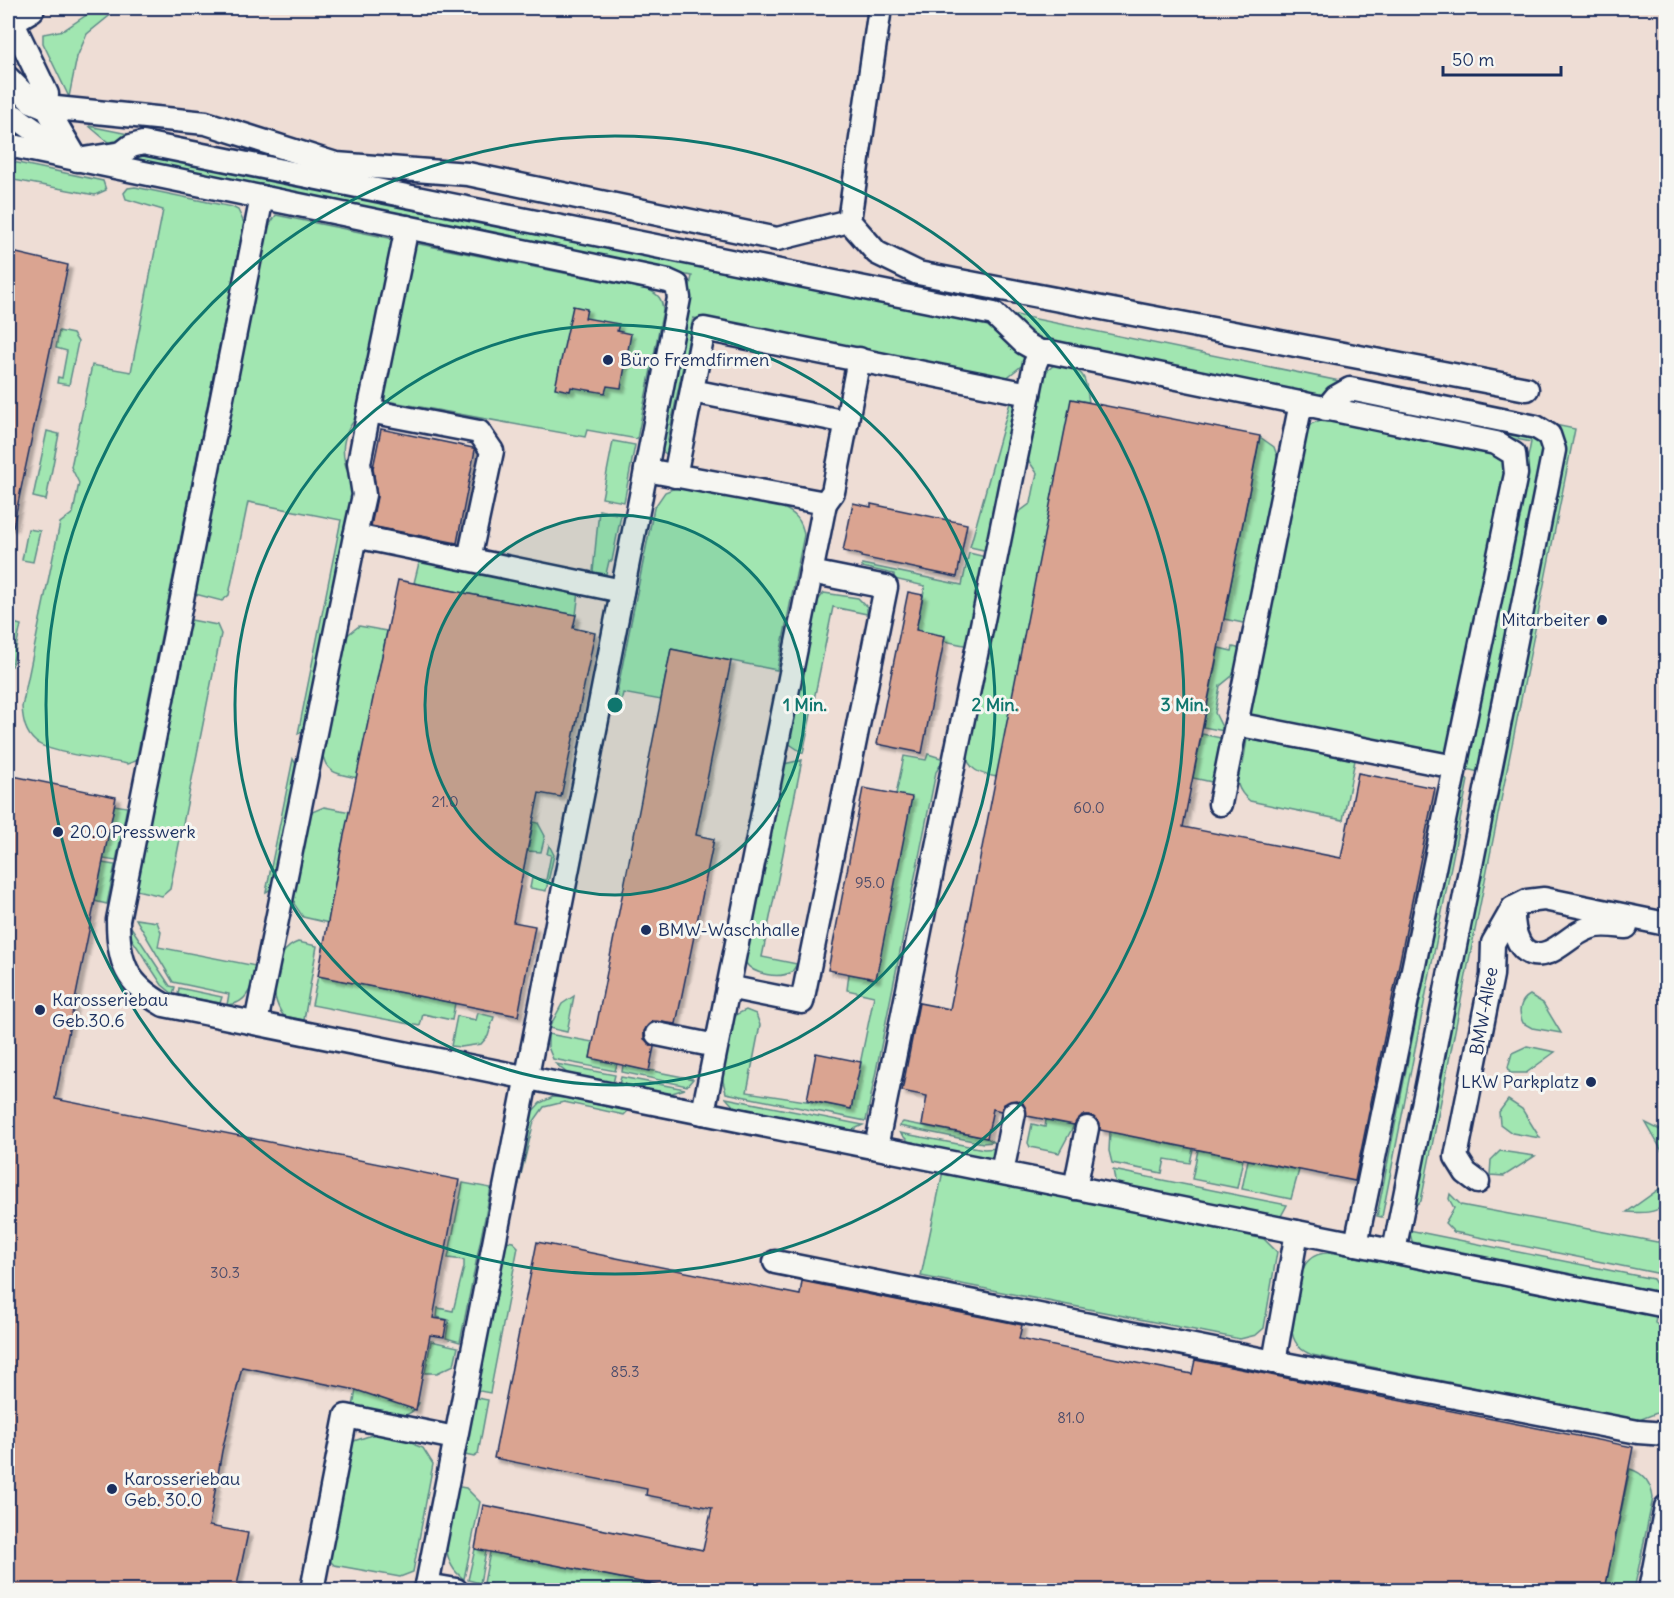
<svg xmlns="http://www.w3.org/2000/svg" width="1674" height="1598" viewBox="0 0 1674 1598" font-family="Delius,sans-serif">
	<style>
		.green { fill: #a1e6b1; stroke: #5e8a88; stroke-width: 1.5 }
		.building { fill: #daa491; stroke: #1b2f5e; stroke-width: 1.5; filter: url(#shadow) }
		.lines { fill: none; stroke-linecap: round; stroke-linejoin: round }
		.minor-casing { stroke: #1b2f5e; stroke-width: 27 }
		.major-casing { stroke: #1b2f5e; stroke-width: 33 }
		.minor { stroke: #f6f6f2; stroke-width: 22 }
		.major { stroke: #f6f6f2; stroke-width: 28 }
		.ring { fill: none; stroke: #0f766e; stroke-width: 3 }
		.poi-dot { fill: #1b2f5e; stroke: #f6f6f2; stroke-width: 2 }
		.labels { text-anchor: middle; stroke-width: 6; stroke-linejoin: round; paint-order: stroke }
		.number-label { font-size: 15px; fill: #4b4c6b }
		.poi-label { font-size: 18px; fill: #1b2f5e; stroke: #f6f6f2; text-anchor: start }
		.street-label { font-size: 18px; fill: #1b2f5e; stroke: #f6f6f2 }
		.centre { fill: #0f766e; stroke: #f6f6f2; stroke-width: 3 }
		.ring-label { font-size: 18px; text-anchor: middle; font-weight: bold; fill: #0f766e; stroke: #f6f6f2; stroke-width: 6; stroke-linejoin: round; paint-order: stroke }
	</style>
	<defs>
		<filter id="shadow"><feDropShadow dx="4" dy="4" stdDeviation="1.5" flood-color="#0004"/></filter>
	</defs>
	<rect width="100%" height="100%" fill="#eeddd5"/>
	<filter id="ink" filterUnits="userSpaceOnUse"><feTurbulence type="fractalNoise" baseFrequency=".0167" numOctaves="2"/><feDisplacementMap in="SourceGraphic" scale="12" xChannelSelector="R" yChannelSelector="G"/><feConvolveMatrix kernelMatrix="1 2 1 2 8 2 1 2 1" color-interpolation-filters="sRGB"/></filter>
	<g filter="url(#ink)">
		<g class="green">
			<polygon points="97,8 119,8 87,34 77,57 69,97 43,43 43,34 64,30"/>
			<path d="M89 126 1575 429 1421 1201 1394 1220 1391 1216 1479 772 1466 769 1531 442 1317 399 1312 393 1030 339 1025 363 1005 379 693 318 668 439 671 457C662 453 660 447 659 438L692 276 134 164Z"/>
			<polygon points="8,161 103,181 106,190 95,195 8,179"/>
			<path d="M135 187 232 207 238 210 244 223 136 761 127 764C108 760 49 753 36 742 25 733 23 720 22 707L60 523 73 513 79 483 71 467 92 365 131 372 163 210 126 199 124 193 128 188Z"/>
			<path d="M276 215 389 238 395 243 363 410C334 439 342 460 356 494L306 730 298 734 341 520 248 502 229 595 222 601 195 594 268 227Z"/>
			<path d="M419 244 649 290C659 295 662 299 663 310L637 439 587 430 585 437 376 399 411 245Z"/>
			<polygon points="59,331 73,334 78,342 69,385 57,383 58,377 62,378 67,351 56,348"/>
			<path d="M1061 364C1087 371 1085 378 1089 402L1072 399 997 777C979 774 968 770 965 751L1011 518 1031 503 1037 473 1024 454 1041 376 1054 365Z"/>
			<polygon points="1011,399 1017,405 988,551 970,547"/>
			<polygon points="1325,418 1500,454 1508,466 1450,748 1439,755 1252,718 1250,712 1306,431 1311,424"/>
			<polygon points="47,431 59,434 46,500 33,497"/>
			<polygon points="1260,437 1274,447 1280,464 1248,624 1224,619"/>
			<polygon points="613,441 635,445 624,502 602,498"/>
			<path d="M675 488H686L781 507C795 513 802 520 804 535L777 670 671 649 661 700 623 693 620 706 617 692 654 508 665 492Z"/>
			<polygon points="599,510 621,515 612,561 609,561 606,574 593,572"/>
			<polygon points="28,529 40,531 33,562 22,560"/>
			<polygon points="969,553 986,557 969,646 944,641 945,636 902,628 902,622 917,625 925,586 894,579 894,574 862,567 862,564 962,585"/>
			<polygon points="420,559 579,592 576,615 414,583"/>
			<polygon points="824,593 858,598 867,607 867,614 833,607 803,753 788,743 815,604"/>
			<polygon points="191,620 217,625 221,634 170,889 162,896 136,890"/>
			<polygon points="10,622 21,625 12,666 8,665"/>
			<path d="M359 626 387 631 358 778C338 774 325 774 322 751L345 637Z"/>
			<polygon points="1233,647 1242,649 1237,672 1220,686 1215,713 1224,731 1203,727 1219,648 1232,651"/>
			<polygon points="1202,734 1221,738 1212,782 1193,778"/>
			<path d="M1247 739 1355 760 1343 820 1250 801C1236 790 1236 780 1237 763L1243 764Z"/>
			<polygon points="928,754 944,759 936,772 866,1121 726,1093 722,1077 733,1020 737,1014 746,1010 756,1014 760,1025 747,1092 851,1108 874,996 847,990 849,974 876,979 896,794 904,756 926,760"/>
			<polygon points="293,759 298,768 273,888 266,892"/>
			<path d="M802 760 762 957 797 964 792 972C779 979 753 975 745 962L746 957 784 764Z"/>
			<polygon points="1464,779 1468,780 1382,1217 1377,1216"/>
			<polygon points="114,805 127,807 116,861 103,859"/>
			<polygon points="324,807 351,812 342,845 329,923 303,917 294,904 293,893 308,817 312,812"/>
			<polygon points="533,822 538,823 545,836 541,852 528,851"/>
			<polygon points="549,845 554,855 546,891 530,888 532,878 546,880 551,855 547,854"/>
			<polygon points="102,863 115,865 107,904 94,901"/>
			<path d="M136 919 157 922 161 932 158 947 256 966C253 984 249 1004 227 1005L229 994 173 982Z"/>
			<polygon points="126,926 131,927 170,986 175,987 173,994 162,985 128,933"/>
			<path d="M298 942 317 946 304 1020 284 1016C267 996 271 951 298 942Z"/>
			<polygon points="318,976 455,1003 452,1020 423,1014 420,1026 312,1005"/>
			<polygon points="179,988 222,997 220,1003 178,995"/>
			<path d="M1530 995 1543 1003 1561 1033 1532 1028 1523 1023C1518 1013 1519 1001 1530 995Z"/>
			<polygon points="574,996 567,1032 549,1028 562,1004"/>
			<polygon points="478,1013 494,1017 488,1036 481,1044 461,1047 451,1046 457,1016 476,1020"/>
			<polygon points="548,1034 593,1042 590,1058 617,1064 615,1071 553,1059 548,1047"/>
			<polygon points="1527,1046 1555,1052 1526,1073 1510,1073 1508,1067 1512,1053"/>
			<polygon points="556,1064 615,1075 613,1083 568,1074"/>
			<polygon points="623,1065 693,1079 687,1086 622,1072"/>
			<polygon points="621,1077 685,1089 669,1094 619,1084"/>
			<polygon points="553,1097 566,1098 628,1111 624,1115 564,1102 544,1107 534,1121 518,1187 531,1113 540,1103"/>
			<polygon points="726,1098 863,1125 850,1131 735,1108"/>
			<polygon points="1508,1100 1522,1109 1540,1138 1512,1133 1500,1124 1499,1112"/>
			<polygon points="1046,1120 1074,1125 1059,1153 1030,1147 1028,1143 1032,1124 1045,1127"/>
			<polygon points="903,1122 987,1138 993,1142 983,1143 899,1126"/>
			<polygon points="1646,1123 1666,1133 1666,1158"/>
			<polygon points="1110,1132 1193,1149 1190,1163 1165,1159 1162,1173 1112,1163 1109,1151"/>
			<polygon points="900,1133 984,1149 1001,1148 993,1160 910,1143"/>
			<polygon points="1198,1150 1243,1159 1237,1188 1192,1179"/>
			<polygon points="1500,1151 1535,1156 1504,1176 1490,1175 1491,1160"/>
			<polygon points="1248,1160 1299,1170 1291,1199 1242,1189"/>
			<polygon points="1113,1170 1287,1205 1280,1218 1116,1185"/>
			<polygon points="943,1171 1264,1239 1277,1252 1264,1328 1256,1335 1240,1339 921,1276"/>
			<polygon points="463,1183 491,1188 460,1342 446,1338 449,1320 437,1317 438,1308 453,1311 464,1267 464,1260 448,1258"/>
			<path d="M1665 1185 1666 1204C1655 1214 1641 1213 1627 1212Z"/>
			<polygon points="1450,1194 1461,1205 1657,1242 1666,1241 1666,1275 1454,1232 1445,1223 1454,1208 1449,1199"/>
			<polygon points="1409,1230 1653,1279 1661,1292 1648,1292 1413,1245"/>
			<polygon points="507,1241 513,1242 518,1247 490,1393 474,1390 503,1246"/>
			<path d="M1335 1253 1656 1316 1655 1323 1666 1331V1389L1662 1411 1639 1420 1312 1355C1304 1351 1299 1349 1295 1341 1286 1325 1296 1272 1309 1260 1316 1253 1326 1252 1335 1253Z"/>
			<polygon points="431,1341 458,1347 454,1365 437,1373 425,1373"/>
			<path d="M356 1390 419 1403C408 1427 373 1411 353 1407Z"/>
			<polygon points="472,1397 488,1400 478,1454 474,1457 465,1455 461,1450"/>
			<polygon points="378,1433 416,1440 415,1445 423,1448 433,1464 413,1572 400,1577 334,1565 328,1559 347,1451 354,1441"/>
			<path d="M1630 1469C1644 1473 1651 1483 1653 1498L1634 1590 1605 1588Z"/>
			<path d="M454 1486 466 1488 480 1502 464 1579C434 1559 450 1516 454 1486Z"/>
			<polygon points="475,1549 486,1551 480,1583 468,1580"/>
			<polygon points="490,1552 680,1590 519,1590 484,1583"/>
		</g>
		<g class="building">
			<polygon points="8,251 68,265 13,527 8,526"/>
			<polygon points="573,306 587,309 585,318 619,324 617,331 631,334 621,388 607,386 605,393 571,387 570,391 555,388"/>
			<polygon points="1071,399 1260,436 1183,827 1341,858 1358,773 1435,788 1355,1181 1100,1130 1100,1123 1090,1115 1082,1115 1074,1125 1027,1116 1023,1103 1016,1100 1004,1104 1001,1111 993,1109 987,1138 922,1125 927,1096 902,1091 919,1003 950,1009"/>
			<polygon points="381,429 473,448 475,450 457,543 371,526 377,497 373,468"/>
			<polygon points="853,503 871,507 871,504 967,524 957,577 861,557 861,555 843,551"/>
			<polygon points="398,580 576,615 573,628 595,633 561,797 539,793 533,822 513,922 535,926 518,1016 318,976 342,845"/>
			<polygon points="908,592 923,595 916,630 945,636 922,753 877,744"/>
			<polygon points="671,649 731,661 696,835 714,839 676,1024 653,1021 644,1031 644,1039 654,1047 649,1071 590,1058"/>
			<polygon points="8,775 116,797 55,1099 459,1180 433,1318 447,1320 444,1337 430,1335 416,1410 356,1390 242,1367 222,1451 209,1526 248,1533 236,1590 8,1590"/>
			<polygon points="863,788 912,797 876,979 828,970"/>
			<polygon points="816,1053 861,1062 851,1109 807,1100"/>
			<polygon points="537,1242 800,1295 802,1281 1022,1325 1019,1339 1192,1374 1195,1360 1633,1447 1605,1590 681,1590 475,1549 483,1505 703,1550 712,1508 646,1495 647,1489 494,1458"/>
		</g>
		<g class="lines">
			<g class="minor-casing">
				<g id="minor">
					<polyline points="880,8 849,221 877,253 918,273 1527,389"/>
					<polyline points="11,19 47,94 46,107 75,156"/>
					<polyline points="8,78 31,101 46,107 206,123 336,164 468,174 777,239 849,221"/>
					<polyline points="8,115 14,116 77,160 122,153 131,146 143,143 994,314 1024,343 1040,352"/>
					<polyline points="8,145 668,281 677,285 679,298 646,470"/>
					<path d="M262 197 118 920C118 962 126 984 164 1005L1666 1306"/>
					<polyline points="407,227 369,411 479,432 492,451 469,559"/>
					<polyline points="692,391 847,422"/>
					<polyline points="1326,409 1336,397 1350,389 1536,427 1549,435 1554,450 1394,1251"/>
					<polyline points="675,476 704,329 1029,394"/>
					<polyline points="825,503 833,492 859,359"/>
					<polyline points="355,536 364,495 359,463 369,411"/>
					<polyline points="1236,724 1455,767"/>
					<polyline points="1220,804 1301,403"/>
					<path d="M1513 908C1512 929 1518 964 1549 952 1563 946 1574 933 1589 928 1600 923 1614 926 1626 927"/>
					<polyline points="728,987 802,1002 886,587 811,572"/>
					<polyline points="256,1023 355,536 622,591"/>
					<polyline points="657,1034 716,1046"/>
					<polyline points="876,1147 1035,364 1040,352 1050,352 1496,443 1514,454 1516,474 1356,1244"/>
					<polyline points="1002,1172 1014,1113"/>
					<polyline points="1478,1182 1466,1173 1456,1157 1492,975 1493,943 1513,908 1527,901 1544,899 1666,924"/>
					<polyline points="1075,1188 1087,1128"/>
					<polyline points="775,1262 1274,1362 1638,1432 1666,1434"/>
					<polyline points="1274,1362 1297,1232"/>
					<polyline points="427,1585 456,1590"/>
					<polyline points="312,1590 346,1416 455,1438"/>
					<polyline points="426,1590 646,470 825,503 703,1113"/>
					<polyline points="1650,1590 1666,1507"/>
				</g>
			</g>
			<g class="major-casing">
				<polyline id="major" points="8,21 30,8"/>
			</g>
			<use href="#minor" class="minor"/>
			<use href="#major" class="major"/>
		</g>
	</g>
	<circle cx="615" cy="705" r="190" fill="#0f766e" fill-opacity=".12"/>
	<g class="ring">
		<circle cx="615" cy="705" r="190"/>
		<circle cx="615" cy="705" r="380"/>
		<circle cx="615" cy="705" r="569"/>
	</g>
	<g class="poi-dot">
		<circle cx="608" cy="360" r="6"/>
		<circle cx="1602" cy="620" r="6"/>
		<circle cx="58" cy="832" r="6"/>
		<circle cx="646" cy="930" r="6"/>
		<circle cx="40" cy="1010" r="6"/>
		<circle cx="1591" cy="1082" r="6"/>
		<circle cx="112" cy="1489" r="6"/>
	</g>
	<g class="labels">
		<g class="number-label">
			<text x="445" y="807">21.0</text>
			<text x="1089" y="813">60.0</text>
			<text x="870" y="888">95.0</text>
			<text x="225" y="1278">30.3</text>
			<text x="625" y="1377">85.3</text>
			<text x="1071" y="1423">81.0</text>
		</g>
		<g class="poi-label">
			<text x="620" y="366">Büro Fremdfirmen</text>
			<text x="1590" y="626" text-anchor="end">Mitarbeiter</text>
			<text x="70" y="838">20.0 Presswerk</text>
			<text x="658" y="936">BMW-Waschhalle</text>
			<text x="52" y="1006">Karosseriebau<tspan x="52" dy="21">Geb.30.6</tspan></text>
			<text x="1579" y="1088" text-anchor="end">LKW Parkplatz</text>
			<text x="124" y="1485">Karosseriebau<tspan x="124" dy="21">Geb. 30.0</tspan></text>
		</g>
		<g class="street-label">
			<text transform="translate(1484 1011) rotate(-80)" y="6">BMW-Allee</text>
		</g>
	</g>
	<circle cx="615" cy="705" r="9" class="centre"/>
	<g class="ring-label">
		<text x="805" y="711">1 Min.</text>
		<text x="995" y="711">2 Min.</text>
		<text x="1184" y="711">3 Min.</text>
	</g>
	<rect width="1674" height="1598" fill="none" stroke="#f6f6f2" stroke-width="30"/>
	<rect x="15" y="15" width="1644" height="1568" fill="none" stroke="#1b2f5e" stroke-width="2" filter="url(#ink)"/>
	<path d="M1443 66v9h118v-9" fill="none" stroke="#1b2f5e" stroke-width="3"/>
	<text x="1452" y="66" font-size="18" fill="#1b2f5e" stroke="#f6f6f2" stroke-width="4.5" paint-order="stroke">50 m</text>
</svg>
